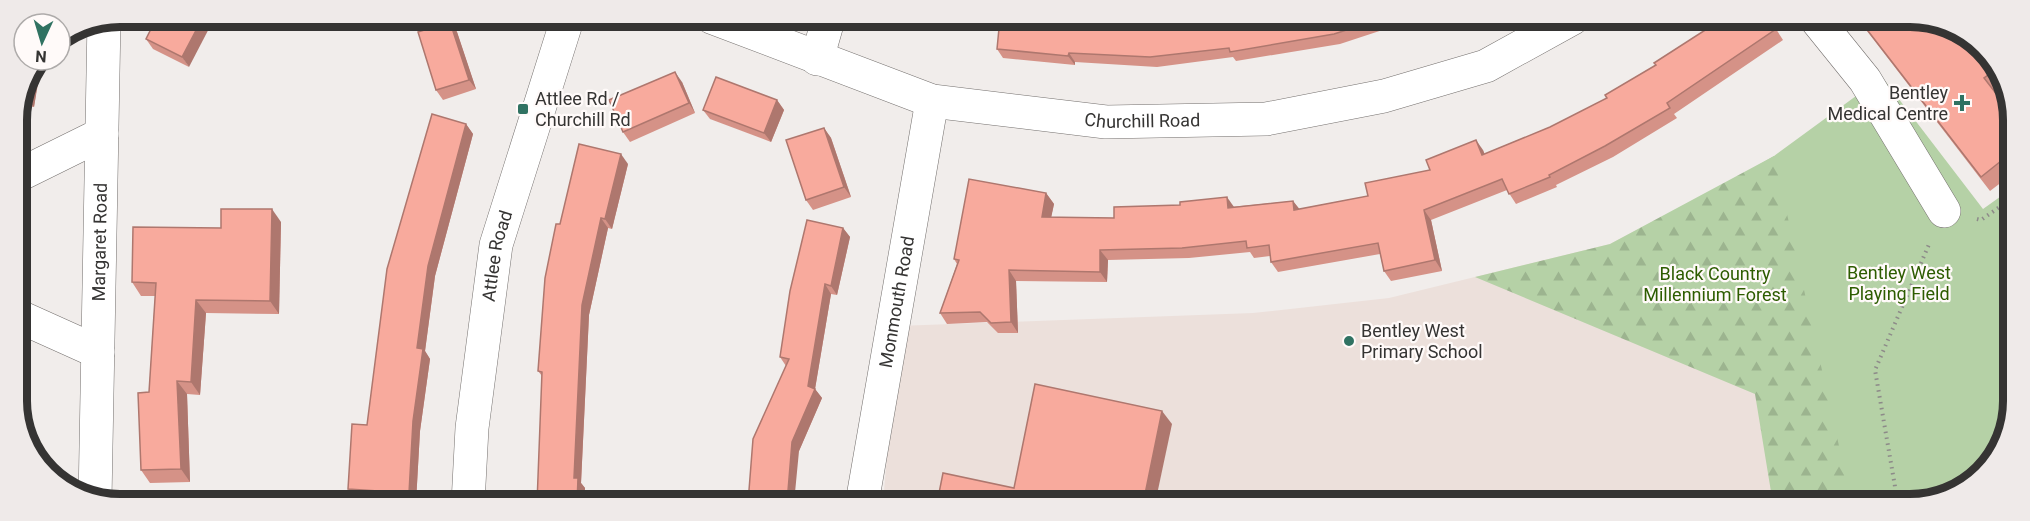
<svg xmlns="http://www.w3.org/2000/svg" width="2030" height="521" viewBox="0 0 2030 521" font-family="Roboto,sans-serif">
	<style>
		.built { fill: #ece0db }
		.green { fill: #b5d1a6 }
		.forest { fill: url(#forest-firs) }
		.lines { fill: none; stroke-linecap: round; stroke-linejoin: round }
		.minor-casing { stroke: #74706e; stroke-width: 34 }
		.path { stroke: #8d8a89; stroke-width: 4; stroke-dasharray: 1.5 4.5; stroke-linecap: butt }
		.minor { stroke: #fff; stroke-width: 33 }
		.wall { fill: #d59287 }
		.shaded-wall { fill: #ae776e }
		.building { fill: #f8aa9d; stroke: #ae776e; stroke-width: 1.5 }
		.poi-dot { fill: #307262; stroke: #fffaf9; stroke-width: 2 }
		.labels { text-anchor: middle; stroke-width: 4.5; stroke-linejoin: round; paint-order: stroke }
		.poi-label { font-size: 18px; fill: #353433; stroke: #fffaf9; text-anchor: start }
		.street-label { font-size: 18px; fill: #353433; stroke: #fffaf9 }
		.park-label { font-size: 18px; fill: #2d5c00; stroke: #fffaf9 }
		.rim { fill: none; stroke: #353433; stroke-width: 8 }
	</style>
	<defs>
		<pattern id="forest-firs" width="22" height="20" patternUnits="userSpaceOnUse" patternTransform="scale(1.5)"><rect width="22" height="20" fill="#b5d1a6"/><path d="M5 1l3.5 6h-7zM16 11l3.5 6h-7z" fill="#9cb48f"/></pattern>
	</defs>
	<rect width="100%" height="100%" fill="#f1edeb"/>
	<polygon class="built" points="1745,173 1831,504 883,503 898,326 1253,313 1389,298 1610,244"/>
	<polygon class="green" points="1882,77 1983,209 2011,189 2011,421 1978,479 1916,504 1831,504 1745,173 1774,156"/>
	<polygon class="forest" points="1774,156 1852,504 1773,504 1755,394 1475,277 1610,244"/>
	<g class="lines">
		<g class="minor-casing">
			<g id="minor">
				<path id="s1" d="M711 17 932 101 1106 122 1266 119 1384 96 1486 66 1573 18"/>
				<polyline points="1815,18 1865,80 1944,211"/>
				<polyline points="817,59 829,17"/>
				<polyline points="17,176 102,134"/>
				<polyline points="18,316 98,352"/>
				<path id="s2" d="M95 500 104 20"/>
				<path id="s3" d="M468 503 472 428 496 245 568 17"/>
				<path id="s4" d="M862 503 932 101"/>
			</g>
		</g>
		<g class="path">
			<polyline points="1977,219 1981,220 2011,199"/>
			<polyline points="1898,504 1875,370 1930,242"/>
		</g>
		<use href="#minor" class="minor"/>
	</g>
	<g class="wall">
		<polygon points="157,17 189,67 153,49 146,39"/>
		<polygon points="405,17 418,17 417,19"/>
		<polygon points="1169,18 1419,18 1340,44 1236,61 1233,57 1157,67 1075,62 1075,65 1003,58 997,49 1170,26"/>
		<polygon points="1769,18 1783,40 1674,114 1677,118 1613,157 1556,185 1557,187 1516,204 1507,190 1431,220 1442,271 1391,281 1384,271 1380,254 1278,272 1271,262 1270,256 1254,258 1250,252 1189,258 1108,260 1107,282 1016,281 1018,333 998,333 987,322 947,324 940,313 957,264 954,259 1046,193 1054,204 1051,217 1114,218 1293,201 1299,209 1368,196 1430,170 1483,150 1484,154 1550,127"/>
		<polygon points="1857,18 1930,19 1983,47 2004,85 1995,92 2011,113 2011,175 1990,191"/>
		<polygon points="450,22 457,32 476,89 443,100 436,90"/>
		<polygon points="41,60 34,107 21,105"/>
		<polygon points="682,82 695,113 630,142 623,132"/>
		<polygon points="777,100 784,110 771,142 710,119 703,110"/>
		<polygon points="466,124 473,134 435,276 425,351 430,359 420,431 416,502 355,499 348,489"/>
		<polygon points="824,128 831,138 851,197 813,210 806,200"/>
		<polygon points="628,164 612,229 608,228 589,315 581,483 585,488 584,503 542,376 538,371 560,224"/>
		<polygon points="281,222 279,314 206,313 200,395 187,394 190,482 150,483 141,470 149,392 155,296 141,296 132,282"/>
		<polygon points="843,228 850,237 837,295 831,294 815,389 822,398 799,451 786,366 780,357"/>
	</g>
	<g class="shaded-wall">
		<polygon points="203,17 215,17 189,67 182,57"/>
		<polygon points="450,22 457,32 476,89 469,80"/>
		<polygon points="1069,53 1075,62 1075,65 1068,56"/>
		<polygon points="41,60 42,60 34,107 27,98 29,87"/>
		<polygon points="675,72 682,82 695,113 689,103"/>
		<polygon points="777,100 784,110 771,142 764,133"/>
		<polygon points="466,124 473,134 435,276 425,351 430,359 420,431 416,502 409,493 417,348 428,266"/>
		<polygon points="824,128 831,138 851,197 844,187"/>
		<polygon points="1476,140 1483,150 1489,165 1482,155"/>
		<polygon points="621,154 628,164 612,229 605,219"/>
		<polygon points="1046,193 1054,204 1049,228 1042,217"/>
		<polygon points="1227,197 1234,207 1228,208"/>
		<polygon points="1293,201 1301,211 1294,210"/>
		<polygon points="272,209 281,222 279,314 270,301"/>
		<polygon points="1424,210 1431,220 1442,271 1435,260"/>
		<polygon points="601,218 608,228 589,315 581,483 585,488 584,503 577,503 574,478 582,305"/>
		<polygon points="843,228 850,237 837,295 831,286"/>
		<polygon points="1100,250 1108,260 1107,282 1100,272"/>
		<polygon points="1009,270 1016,281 1018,333 1011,322"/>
		<polygon points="825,284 831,294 815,389 822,398 799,451 794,503 787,503 792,442 808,386"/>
		<polygon points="196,300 206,313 200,395 191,382"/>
		<polygon points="177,381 187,394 190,482 181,469"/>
		<polygon points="1162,411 1172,424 1155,504 1143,504"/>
	</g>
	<g class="building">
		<polygon points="157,17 203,17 182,57 146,39"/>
		<polygon points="1000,18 1073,18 1170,26 1169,18 1384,18 1334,34 1230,52 1229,48 1150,57 1069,53 1068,56 997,49"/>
		<polygon points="1711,18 1768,18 1776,29 1667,103 1670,108 1605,146 1549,175 1550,177 1509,194 1502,179 1424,210 1435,260 1384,271 1378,243 1271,262 1269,245 1247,248 1246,241 1182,248 1100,250 1100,272 1009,270 1011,322 991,323 980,312 940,313 959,260 954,259 969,179 1046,193 1042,217 1114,218 1114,207 1180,205 1180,202 1227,197 1228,208 1293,201 1294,210 1368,196 1365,183 1430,170 1426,160 1476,140 1482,155 1550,127 1607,98 1605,95 1656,65 1654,63 1710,27 1706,21"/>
		<polygon points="1858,18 1930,19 1983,47 1995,70 1984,78 2011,113 2011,153 1981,177"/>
		<polygon points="450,22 469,80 436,90 418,32"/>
		<polygon points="675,72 689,103 623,132 609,100"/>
		<polygon points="716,77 777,100 764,133 703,110"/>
		<polygon points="29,87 27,98 24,97"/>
		<polygon points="432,114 466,124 428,266 417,348 423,349 413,421 409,493 348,489 352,424 367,425 387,269"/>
		<polygon points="824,128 844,187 806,200 786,140"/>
		<polygon points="579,144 621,154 605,219 601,218 582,305 574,478 578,478 577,503 537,503 542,372 538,371 545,278 556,224 560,224"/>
		<polygon points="221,209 272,209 270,301 196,300 191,382 177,381 181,469 141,470 138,393 149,392 156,283 132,282 133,227 221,228"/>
		<polygon points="807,220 843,228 831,286 825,284 808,386 815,389 792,442 787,503 748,503 753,439 789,359 780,357 790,291"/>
		<polygon points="1035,384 1162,411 1143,504 937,503 943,473 1014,488"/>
		<polygon points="184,492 269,492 269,497 348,498 348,503 184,503"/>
	</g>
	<g class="poi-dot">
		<path d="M1959 94h6v6h6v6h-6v6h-6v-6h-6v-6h6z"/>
		<rect x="517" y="103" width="12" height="12" rx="3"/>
		<circle cx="1349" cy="341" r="6"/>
	</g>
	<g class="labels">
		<g class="poi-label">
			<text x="1948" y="99" text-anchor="end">Bentley<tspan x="1948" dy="21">Medical Centre</tspan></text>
			<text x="535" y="105">Attlee Rd /<tspan x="535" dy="21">Churchill Rd</tspan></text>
			<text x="1361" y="337">Bentley West<tspan x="1361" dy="21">Primary School</tspan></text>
		</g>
		<g class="street-label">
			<text dy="6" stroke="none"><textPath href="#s1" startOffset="448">Churchill Road</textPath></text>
			<text dy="6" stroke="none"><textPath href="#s2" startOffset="258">Margaret Road</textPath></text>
			<text dy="6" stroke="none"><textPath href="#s3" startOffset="249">Attlee Road</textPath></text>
			<text dy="6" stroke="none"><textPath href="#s4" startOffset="204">Monmouth Road</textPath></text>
		</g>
		<g class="park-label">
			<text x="1899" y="279">Bentley West<tspan x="1899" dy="21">Playing Field</tspan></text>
			<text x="1715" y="280">Black Country<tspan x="1715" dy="21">Millennium Forest</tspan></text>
		</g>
	</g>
	<path d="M0 0H2030V521H0ZM120 27H1910A93 93 0 0 1 2003 120V401A93 93 0 0 1 1910 494H120A93 93 0 0 1 27 401V120A93 93 0 0 1 120 27Z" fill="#efeae9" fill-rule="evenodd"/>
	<path class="rim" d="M120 27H1910A93 93 0 0 1 2003 120V401A93 93 0 0 1 1910 494H120A93 93 0 0 1 27 401V120A93 93 0 0 1 120 27Z"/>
	<g transform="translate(42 42) rotate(184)"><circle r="28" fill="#fffaf9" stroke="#aeabaa" stroke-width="1.5"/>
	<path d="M0-4.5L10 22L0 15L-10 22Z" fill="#307262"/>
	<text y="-9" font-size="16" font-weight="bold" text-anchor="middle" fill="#353433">N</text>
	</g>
</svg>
